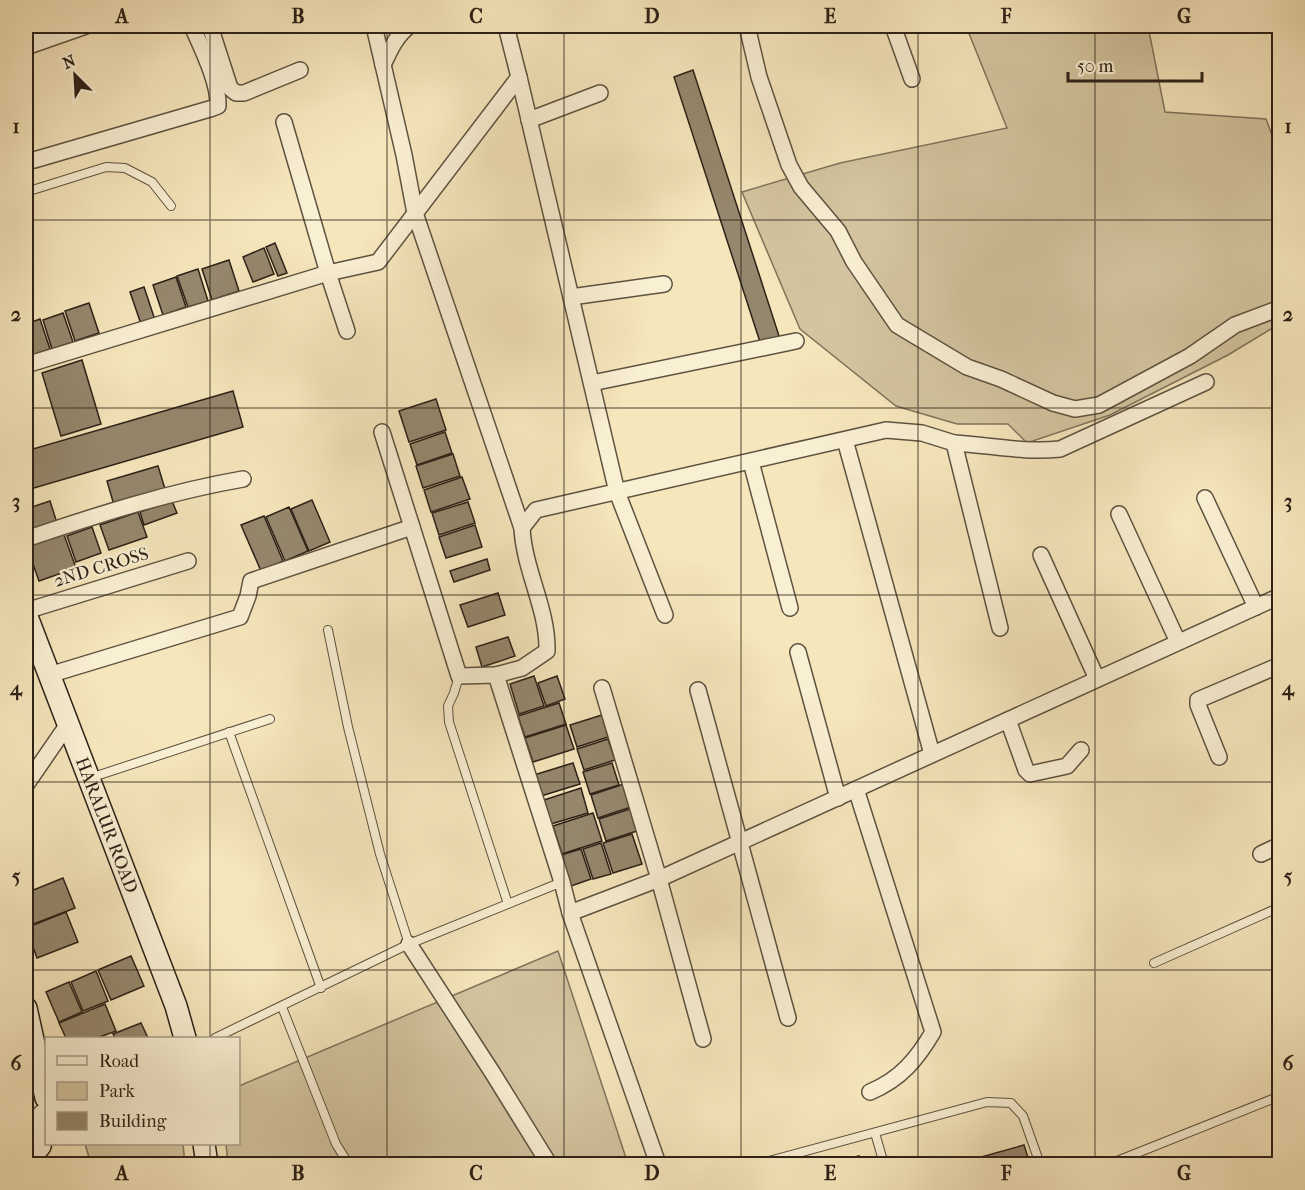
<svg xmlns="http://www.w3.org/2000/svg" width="1305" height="1190" viewBox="0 0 1305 1190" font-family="'IM FELL French Canon',serif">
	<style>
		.green { fill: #d4c5a0; stroke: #80735c; stroke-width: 1.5 }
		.building { fill: #95876d; stroke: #2c2117; stroke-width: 1.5 }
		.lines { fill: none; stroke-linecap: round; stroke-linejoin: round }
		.lane-casing { stroke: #5e5240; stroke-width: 10 }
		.street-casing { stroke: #5e5240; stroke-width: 18 }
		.secondary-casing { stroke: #2c2117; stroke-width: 24 }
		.lane { stroke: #f9efd3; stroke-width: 8 }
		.street { stroke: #f9efd3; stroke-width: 15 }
		.secondary { stroke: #f9efd3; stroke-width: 21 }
		.grid { fill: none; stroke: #2c2117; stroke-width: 1.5; stroke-opacity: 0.55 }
		.labels { text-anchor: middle; stroke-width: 4.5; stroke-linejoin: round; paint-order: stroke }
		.street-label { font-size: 18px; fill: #2c2117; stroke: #f9efd3 }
		.neatline { fill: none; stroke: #2c2117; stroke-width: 2 }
		.grid-label { font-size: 20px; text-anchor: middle; font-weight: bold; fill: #2c2117 }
	</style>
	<rect width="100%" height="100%" fill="#f6e6bc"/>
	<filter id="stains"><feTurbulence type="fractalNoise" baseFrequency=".00333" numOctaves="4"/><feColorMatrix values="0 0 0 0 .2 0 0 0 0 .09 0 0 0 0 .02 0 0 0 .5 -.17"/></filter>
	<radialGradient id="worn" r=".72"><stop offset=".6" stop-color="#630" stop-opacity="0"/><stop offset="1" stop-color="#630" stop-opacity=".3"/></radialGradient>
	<g class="green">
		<polygon points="966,26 1148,26 1165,112 1266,119 1279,154 1279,324 1228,355 1110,415 1027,443 1008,424 957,424 896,406 800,329 742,192 840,163 1007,128"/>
		<polygon points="558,951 628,1164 228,1164 226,1144 238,1144 239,1086"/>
		<polygon points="85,1144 183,1144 185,1164 91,1164"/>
	</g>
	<g class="building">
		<polygon points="693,70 780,339 761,345 674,77"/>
		<polygon points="275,243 287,273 278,276 266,247"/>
		<polygon points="264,248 274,274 253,282 243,257"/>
		<polygon points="229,260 239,291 212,300 202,269"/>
		<polygon points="198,269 208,301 188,307 177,276"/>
		<polygon points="176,277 186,307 163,315 153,285"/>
		<polygon points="144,287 155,320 141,324 130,292"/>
		<polygon points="89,303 99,333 75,341 65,311"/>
		<polygon points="63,313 73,342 52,349 43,320"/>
		<polygon points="40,319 50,349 26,357 26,324"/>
		<polygon points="82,360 101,424 61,436 42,373"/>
		<polygon points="233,391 243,427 27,490 26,451"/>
		<polygon points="436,399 446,430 409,442 399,411"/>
		<polygon points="445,432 452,453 417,465 410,444"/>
		<polygon points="453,454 460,476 423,488 416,466"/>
		<polygon points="158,466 165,489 114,505 107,481"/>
		<polygon points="462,477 470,499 431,512 424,490"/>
		<polygon points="312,500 330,542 309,551 291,509"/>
		<polygon points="50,501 57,523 26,533 26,509"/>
		<polygon points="172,501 177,513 144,525 140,512"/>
		<polygon points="468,502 475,523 439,535 432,513"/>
		<polygon points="289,507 308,551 285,561 266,517"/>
		<polygon points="138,512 147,537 109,550 100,525"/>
		<polygon points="264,516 283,561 261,571 241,525"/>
		<polygon points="475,525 482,547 446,558 439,537"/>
		<polygon points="92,527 101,553 76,562 67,536"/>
		<polygon points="63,532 76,568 39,581 26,544"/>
		<polygon points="487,559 490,570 454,582 450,571"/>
		<polygon points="498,593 505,615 468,627 460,605"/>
		<polygon points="508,637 515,656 482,667 476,647"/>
		<polygon points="534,676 544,706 519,714 510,684"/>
		<polygon points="557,676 565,699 546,706 538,683"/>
		<polygon points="559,703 566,724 525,737 518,716"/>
		<polygon points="602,715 608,737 577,747 570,725"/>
		<polygon points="566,725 574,749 533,762 525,738"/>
		<polygon points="608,739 615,760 584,770 577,749"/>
		<polygon points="573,763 580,784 541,796 534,775"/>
		<polygon points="612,763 619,785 590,794 583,772"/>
		<polygon points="624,784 631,807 598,818 591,795"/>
		<polygon points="581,788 588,813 551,824 544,800"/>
		<polygon points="630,809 637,831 606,841 599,819"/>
		<polygon points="593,813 602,841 562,854 553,826"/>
		<polygon points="632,834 642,864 613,873 603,843"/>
		<polygon points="601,843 611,874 593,879 583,849"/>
		<polygon points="581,849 591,879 571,886 561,855"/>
		<polygon points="63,878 75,908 31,925 26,912 26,893"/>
		<polygon points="66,912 78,942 37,958 26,928"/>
		<polygon points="131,956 144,986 111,1000 98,970"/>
		<polygon points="96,971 108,1001 83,1011 71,982"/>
		<polygon points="69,982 82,1012 59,1022 46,992"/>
		<polygon points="105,1004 116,1031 97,1038 66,1038 59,1023"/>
		<polygon points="141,1023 148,1038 115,1038 113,1034"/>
		<polygon points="1024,1145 1030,1164 956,1164"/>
		<polygon points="859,1156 861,1164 828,1164"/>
	</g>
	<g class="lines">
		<g class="lane-casing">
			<g id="lane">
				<polyline points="26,192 106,167 125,168 152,182 171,206"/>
				<polyline points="328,630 348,727 380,854 409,944"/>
				<polyline points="459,676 454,693 448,706 449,722 508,904"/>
				<polyline points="229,732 321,988"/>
				<polyline points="90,778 270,719"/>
				<polyline points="1154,963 1280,907"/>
				<polyline points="282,1007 336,1144 346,1160 354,1164"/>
				<polyline points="215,1038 409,944 562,882"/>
				<polyline points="875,1133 884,1164"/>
				<polyline points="1112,1163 1280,1096"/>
				<polyline points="758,1164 987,1102 1011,1103 1023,1116 1040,1164"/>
			</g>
		</g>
		<g class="street-casing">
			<g id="street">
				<polyline points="210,26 230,88 236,93 244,93 300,70"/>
				<polyline points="374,26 404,155 415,213 522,528"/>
				<polyline points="747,26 759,77 789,165 801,187 838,231 854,262 897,325 967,367 1001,379 1053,403 1075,409 1099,405 1190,356 1235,325 1280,308"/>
				<polyline points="893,26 912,79"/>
				<polyline points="26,33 47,26"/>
				<polyline points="26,47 86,26"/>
				<path d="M383 65C390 50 396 36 409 26"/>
				<polyline points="519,77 617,492 665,615"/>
				<polyline points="529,120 600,93"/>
				<polyline points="284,122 328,273 347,331"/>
				<path d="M34 160 213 108 218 106C219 82 201 47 192 26"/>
				<polyline points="571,297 664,284"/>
				<polyline points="26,365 328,273 378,262 519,77 506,26"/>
				<polyline points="592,383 796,341"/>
				<polyline points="382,432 459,676 496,675"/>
				<polyline points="845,440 932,754"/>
				<path d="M954 443C990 445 1025 453 1060 449L1206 382"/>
				<polyline points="751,462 790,608"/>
				<polyline points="1205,498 1256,607"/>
				<polyline points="1119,514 1178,642"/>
				<path d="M26 539C97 515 168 492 243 479"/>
				<polyline points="1041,555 1097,679"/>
				<polyline points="26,611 188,561"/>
				<polyline points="798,652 838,798"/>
				<polyline points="49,675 240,617 248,596 251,581 412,527"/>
				<polyline points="602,688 659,879 703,1039"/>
				<polyline points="698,690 788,1018"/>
				<polyline points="1008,720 1026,770 1030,774 1067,766 1081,750"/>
				<polyline points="1219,757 1198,705 1198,700 1280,665"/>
				<polyline points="26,785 68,724"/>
				<path d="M856 789 933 1032C917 1059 901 1079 870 1092"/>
				<polyline points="1261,854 1280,845"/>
				<polyline points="570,913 659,879 1280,596"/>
				<polyline points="409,944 492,1072 549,1164"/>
				<polyline points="26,1126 46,1109"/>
				<path d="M658 1164 570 913 562 882 496 675 522 668 547 651C548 609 524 570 522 528L536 510 886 430 922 433 954 443 1000 628"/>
			</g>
		</g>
		<g class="secondary-casing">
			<g id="secondary">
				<path id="s1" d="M26 614 176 1006 185 1038"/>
				<polyline points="26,1008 46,1098"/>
				<polyline points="204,1144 207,1164"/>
				<polyline points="26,1162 40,1146 46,1117"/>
			</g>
		</g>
		<use href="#lane" class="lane"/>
		<use href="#street" class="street"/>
		<use href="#secondary" class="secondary"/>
	</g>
	<path class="grid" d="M210 26V1038M387 26V1164M564 26V1164M741 26V1164M918 26V1164M1095 26V1164M26 220H1280M26 408H1280M26 595H1280M26 782H1280M26 970H1280M210 1144V1164"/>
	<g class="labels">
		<g class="street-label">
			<text transform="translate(101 567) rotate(-17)" y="6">2ND CROSS</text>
			<text dy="6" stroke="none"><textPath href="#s1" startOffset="226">HARALUR ROAD</textPath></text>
		</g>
	</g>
	<rect width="1305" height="1190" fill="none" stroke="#f6e6bc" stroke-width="66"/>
	<rect x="45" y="1037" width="195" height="108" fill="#f9efd3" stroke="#a79d88" stroke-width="1.5"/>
	<rect x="57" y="1056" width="30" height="9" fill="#f9efd3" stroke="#a79d88" stroke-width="1.5"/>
	<text x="99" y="1067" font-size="18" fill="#2c2117">Road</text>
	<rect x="57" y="1082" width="30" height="18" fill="#d4c5a0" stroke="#a79d88" stroke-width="1.5"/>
	<text x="99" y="1097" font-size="18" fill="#2c2117">Park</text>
	<rect x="57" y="1112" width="30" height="18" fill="#95876d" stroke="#a79d88" stroke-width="1.5"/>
	<text x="99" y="1127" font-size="18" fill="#2c2117">Building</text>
	<g transform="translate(75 75) rotate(336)" stroke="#f9efd3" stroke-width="4.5" paint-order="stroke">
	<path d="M0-4.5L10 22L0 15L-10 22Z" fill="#2c2117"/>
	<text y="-9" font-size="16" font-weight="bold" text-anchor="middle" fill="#2c2117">N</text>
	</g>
	<path d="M1068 72v9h134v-9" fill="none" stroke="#2c2117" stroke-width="3"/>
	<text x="1077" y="72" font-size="18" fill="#2c2117" stroke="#f9efd3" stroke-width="4.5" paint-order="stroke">50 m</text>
	<rect x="33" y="33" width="1239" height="1124" class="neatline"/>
	<g class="grid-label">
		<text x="122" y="23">A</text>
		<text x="298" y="23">B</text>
		<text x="476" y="23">C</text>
		<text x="652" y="23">D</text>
		<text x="830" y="23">E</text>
		<text x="1006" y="23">F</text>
		<text x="1184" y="23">G</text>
		<text x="16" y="133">1</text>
		<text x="1288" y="133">1</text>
		<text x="16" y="321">2</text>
		<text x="1288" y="321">2</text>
		<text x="16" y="508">3</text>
		<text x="1288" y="508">3</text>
		<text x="16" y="695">4</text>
		<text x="1288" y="695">4</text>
		<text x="16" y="883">5</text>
		<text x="1288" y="883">5</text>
		<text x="16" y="1070">6</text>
		<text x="1288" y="1070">6</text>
		<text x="122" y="1180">A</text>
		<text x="298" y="1180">B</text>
		<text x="476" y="1180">C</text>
		<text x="652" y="1180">D</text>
		<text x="830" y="1180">E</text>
		<text x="1006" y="1180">F</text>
		<text x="1184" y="1180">G</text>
	</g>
	<rect width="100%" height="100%" filter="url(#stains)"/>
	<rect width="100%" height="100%" fill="url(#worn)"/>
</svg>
